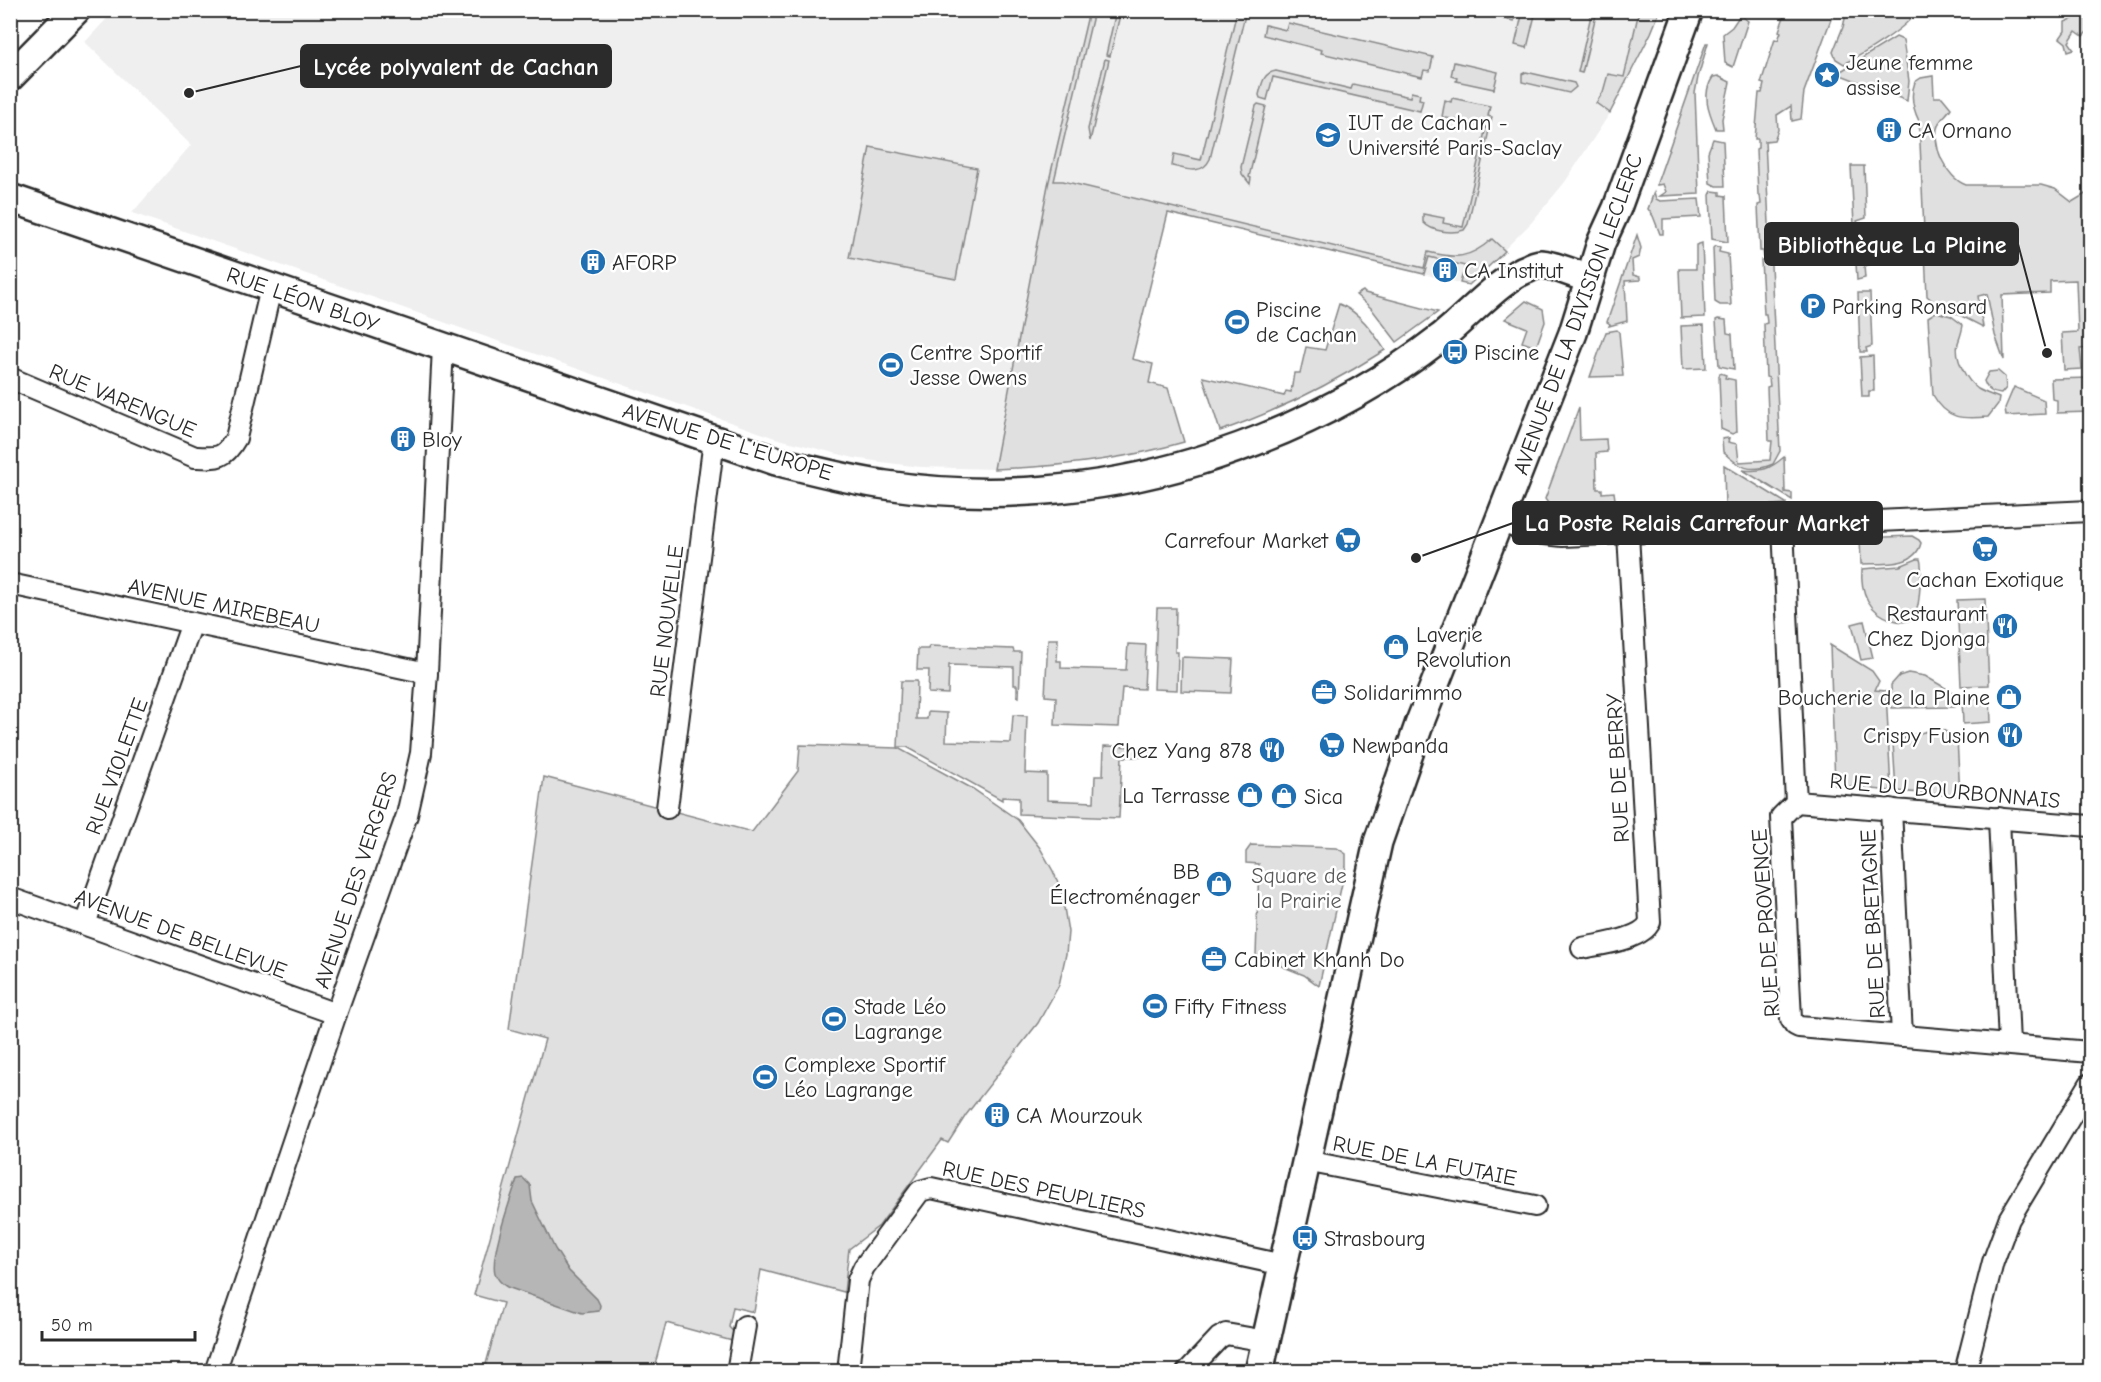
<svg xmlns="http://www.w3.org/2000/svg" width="2101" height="1382" viewBox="0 0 2101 1382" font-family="'Comic Neue',sans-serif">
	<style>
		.built { fill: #efefef }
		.green { fill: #e0e0e0; stroke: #868686; stroke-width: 1.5 }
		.water { fill: #b6b6b6; stroke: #7e7e7e; stroke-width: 1.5 }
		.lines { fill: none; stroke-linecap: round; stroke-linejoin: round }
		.street-casing { stroke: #2b2b2b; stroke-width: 24 }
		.secondary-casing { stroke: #2b2b2b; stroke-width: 32 }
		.street { stroke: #fff; stroke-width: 20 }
		.secondary { stroke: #fff; stroke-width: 27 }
		.labels { text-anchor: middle; stroke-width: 5; stroke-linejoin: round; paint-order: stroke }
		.poi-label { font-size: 22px; fill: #2b2b2b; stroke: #fff; text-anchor: start }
		.street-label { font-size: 22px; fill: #2b2b2b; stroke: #fff }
		.park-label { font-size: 22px; fill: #585858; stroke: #fff }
		.leader { fill: none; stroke: #2b2b2b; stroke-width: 2 }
		.callout-dot { fill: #2b2b2b; stroke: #fff; stroke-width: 2 }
		.callout { fill: #2b2b2b; stroke: #2b2b2b; stroke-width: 2 }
		.callout-label { font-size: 24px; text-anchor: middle; font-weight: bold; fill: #fff }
	</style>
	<rect width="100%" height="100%" fill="#fff"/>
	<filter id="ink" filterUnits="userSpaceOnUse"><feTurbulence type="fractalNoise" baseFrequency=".0167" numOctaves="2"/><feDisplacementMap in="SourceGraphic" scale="12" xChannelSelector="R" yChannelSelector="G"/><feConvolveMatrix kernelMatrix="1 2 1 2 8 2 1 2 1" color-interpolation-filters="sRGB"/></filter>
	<g filter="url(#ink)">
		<polygon class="built" points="115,10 1660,11 1651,33 1616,104 1565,182 1531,223 1469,285 1048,185 994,469 921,467 889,463 854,458 775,438 132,213 191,145 85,42"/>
		<g class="green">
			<path d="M1847 10H1915V11C1913 25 1858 57 1844 64L1836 59 1833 52 1843 27Z"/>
			<path d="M1089 11H1094L1054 181H1063L1424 268 1428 252C1456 259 1469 259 1492 239L1505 251 1469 285 1460 283 1465 266 1429 257 1424 274 1168 213 1132 359 1153 364 1149 383 1168 388 1184 442C1122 460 1058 467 994 469L1048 185Z"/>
			<polygon points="1116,11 1121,11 1110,56 1106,55"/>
			<path d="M1237 11H1246L1210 159C1202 176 1186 169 1172 166L1174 154 1201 160Z"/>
			<polygon points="1468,11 1516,11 1514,21"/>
			<polygon points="1523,11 1536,11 1527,48 1515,45"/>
			<polygon points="1592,11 1597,11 1582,73 1578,72"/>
			<polygon points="1639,11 1660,11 1651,33 1610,113 1596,103 1603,92 1608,74 1624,77"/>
			<path d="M1786 11H1834L1804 92 1801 119 1792 121 1791 106 1777 115 1778 130 1774 140 1765 141 1780 451 1773 464C1750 474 1739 467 1723 452L1722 439 1729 438 1728 442 1737 444 1739 462 1770 460 1772 441H1769L1767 387 1770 386 1769 378 1766 377 1764 324 1767 323 1766 314H1764L1761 260H1764L1763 251H1760L1758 205 1761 204 1760 195H1758L1756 149 1758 148V139H1755L1759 93H1762L1764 84 1761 83 1775 39 1778 40 1781 32 1779 31Z"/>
			<polygon points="2090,12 2090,29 2083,36 2076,31 2069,42 2074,49 2068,51 2066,43 2060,38 2065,31 2065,22"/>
			<polygon points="1740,15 1748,21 1733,67 1725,63 1723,34 1732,27"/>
			<polygon points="1288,23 1433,57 1430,71 1424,70 1422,77 1321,53 1322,50 1263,35 1265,25 1286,30"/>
			<polygon points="1896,37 1903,40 1909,81 1907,101 1841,75 1841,71"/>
			<polygon points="1706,43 1708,43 1698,77 1695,93 1699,194 1660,196 1666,192 1663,184 1657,185 1657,183"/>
			<polygon points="1105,59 1109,60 1090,141 1088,129"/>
			<polygon points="1454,62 1498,72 1494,89 1456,81 1457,78 1451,76"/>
			<path d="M1276 71 1351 89 1353 84 1410 97 1411 92 1420 94 1419 99 1423 100 1420 111 1273 77 1267 100 1260 98 1259 95C1262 83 1263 73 1276 71Z"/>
			<polygon points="1526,72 1574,83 1576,87 1569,93 1522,82 1522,74"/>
			<path d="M1718 76 1730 82 1722 119 1723 129H1716C1709 112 1701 94 1713 77Z"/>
			<path d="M1933 76 1934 97H1942L1951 108C1948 113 1942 118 1939 123 1929 143 1947 179 1966 185H2041L2055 189 2072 202 2090 191V348L2080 349 2082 369 2064 370 2062 333 2078 332 2076 280 2050 281V293L2002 295 2004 360 1995 335 1987 294 1978 296 1983 327 1934 302 1927 296 1919 121C1913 109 1910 95 1915 82L1921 78Z"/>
			<path d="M1452 98 1490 106 1488 116 1492 117 1468 224 1464 230C1452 234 1432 232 1423 222V214L1444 218 1443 223 1463 227 1486 127 1442 117 1445 100 1451 102Z"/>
			<polygon points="1258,104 1266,106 1249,177 1251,178 1250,184 1242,174 1241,167 1256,106"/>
			<polygon points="1713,139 1723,141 1725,186 1716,186 1710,183 1708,152"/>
			<polygon points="870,147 977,168 956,279 849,258"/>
			<polygon points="1851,166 1864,166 1866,218 1857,221 1858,224 1854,225"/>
			<polygon points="1712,191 1720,192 1720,195 1726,196 1728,242 1712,239 1710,195"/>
			<polygon points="1654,192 1656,199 1660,201 1699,199 1701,217 1663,219 1663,234 1660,234 1653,216 1648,209"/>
			<polygon points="1867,229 1868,265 1864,266 1865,278 1857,280 1854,230"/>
			<polygon points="1637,235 1641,248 1639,257 1632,260 1633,275 1640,277 1640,280 1625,281 1627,321 1609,326 1610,324 1607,322"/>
			<polygon points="1702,243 1705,317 1681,318 1679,269 1696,269 1696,245"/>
			<polygon points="1715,246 1720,247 1719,252 1728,254 1731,305 1720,305 1715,302 1713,248"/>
			<polygon points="1363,291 1365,293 1438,312 1397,342 1371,308 1356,295"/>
			<polygon points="1858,293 1870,293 1872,346 1866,348 1867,352 1860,352"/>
			<polygon points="1526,301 1543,309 1545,322 1536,347 1522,342 1527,328 1505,319"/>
			<path d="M1339 304C1360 312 1373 332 1385 350 1333 383 1279 411 1220 431L1203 377 1284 396 1286 391 1291 392 1294 373H1300L1306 347 1325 350Z"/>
			<path d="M1936 312 1951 316 1963 325C1962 332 1960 337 1958 343 1954 358 1966 380 1978 389 1985 393 1992 395 1999 398L1998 404 1988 417C1962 419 1947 420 1933 395L1928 317Z"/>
			<polygon points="1718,319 1726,320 1727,333 1732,334 1734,369 1719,366 1716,320"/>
			<polygon points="1704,325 1706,368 1683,369 1681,326"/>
			<polygon points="1617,330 1619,332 1623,376 1590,377 1606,332"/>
			<polygon points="1873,356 1874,391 1869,391 1869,397 1862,397 1860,357"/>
			<path d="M1998 371 2005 377 2006 388 2001 394C1992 393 1987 390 1984 381L1989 372Z"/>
			<polygon points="1720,373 1726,375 1725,378 1735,380 1737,432 1732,434 1721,429 1719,376"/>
			<polygon points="2090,378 2090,412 2057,413 2057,400 2052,399 2051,379"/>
			<polygon points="2014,387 2044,400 2045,414 2006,416 2005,408"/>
			<polygon points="1579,407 1580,440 1606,439 1607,452 1596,453 1597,489 1602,489 1602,493 1614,492 1615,499 1605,514 1557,516 1545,499"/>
			<path d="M1784 457 1785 492 1792 493V500L1743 470C1762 472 1770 469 1784 457Z"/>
			<polygon points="1724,465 1786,503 1786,504 1725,508"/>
			<path d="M1912 536 1919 540 1921 543C1915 568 1881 563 1861 564L1860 538Z"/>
			<path d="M1917 559H1920C1923 568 1920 578 1920 587 1919 597 1919 612 1911 619 1906 623 1899 622 1893 620 1869 613 1860 592 1862 569L1900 566Z"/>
			<polygon points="1985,599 1989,685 1961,686 1957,600"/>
			<polygon points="1157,608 1176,608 1175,652 1178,652 1177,690 1154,689"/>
			<polygon points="1864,621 1873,658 1861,660 1852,624"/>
			<polygon points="1048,639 1058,639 1057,661 1061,661 1061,668 1126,670 1128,644 1146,645 1144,689 1122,688 1119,727 1055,725 1056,697 1045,696"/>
			<polygon points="1830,645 1872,671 1879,681 1875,690 1886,691 1891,791 1835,785"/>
			<polygon points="929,646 1013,649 1014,652 1021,652 1019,697 1017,696 1017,685 1014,685 1014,667 949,665 948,694 928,693 929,670 917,670 918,649 928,649"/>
			<polygon points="1182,657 1233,659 1231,693 1181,691"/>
			<polygon points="1908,673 1925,676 1954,693 1955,707 1892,708 1891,685 1899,676"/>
			<polygon points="901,681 917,681 916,719 927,719 928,712 947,713 946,741 1011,743 1013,715 1027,716 1025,773 1047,774 1047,800 1094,802 1095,776 1103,776 1104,746 1149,747 1149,757 1122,757 1119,818 1019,814 1019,798 1002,797 1002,800 907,747 898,747"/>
			<polygon points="1990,698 1991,722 1963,724 1962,699"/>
			<polygon points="1932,730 1943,730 1957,738 1960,796 1896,791 1893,743 1912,735"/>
			<polygon points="800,745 898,748 973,789 1018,820 1040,848 1053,871 1061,889 1068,932 1066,954 1059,985 1038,1023 966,1115 948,1143 942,1140 879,1226 849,1249 844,1292 761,1270 754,1312 733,1307 729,1327 737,1336 736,1342 666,1323 653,1372 484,1371 503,1303 474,1295 545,1039 509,1029 544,777 752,832 798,771"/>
			<polygon points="1251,845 1337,848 1346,854 1346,866 1319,986 1304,975 1256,956 1259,864 1246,863 1246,852"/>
		</g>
		<path class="water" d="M523 1178 530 1185 532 1201 555 1249 569 1271 597 1299 600 1305 599 1311 582 1313 507 1287C502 1284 497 1279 495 1273 490 1255 511 1198 517 1179Z"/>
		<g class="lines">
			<g class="street-casing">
				<g id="street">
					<path d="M10 378 195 457C218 458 224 459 236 438L271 288"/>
					<polyline points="1499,522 1535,533 1563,536 2090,511"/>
					<polyline points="1783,527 1796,802 1781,817 1791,1019 1795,1025 1799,1027 2090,1052"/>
					<polyline points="10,584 427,673"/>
					<polyline points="1796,802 2090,826"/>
					<polyline points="667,808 714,440"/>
					<polyline points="1891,809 1902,1036"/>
					<polyline points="1999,818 2009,1044"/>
					<polyline points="10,898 336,1014"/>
					<polyline points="85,924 192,623"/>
					<path d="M1582 948C1601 944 1642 940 1650 922L1628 534"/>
					<polyline points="1306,1161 1535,1206"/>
					<polyline points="215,1372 336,1014 407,815 421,753 427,673 443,347"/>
					<polyline points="737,1372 745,1326"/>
					<polyline points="848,1372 858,1280 864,1267 920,1191 931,1188 1283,1265"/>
					<polyline points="1187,1372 1219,1338 1226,1334 1266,1341"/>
					<polyline points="1965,1372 1993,1262 2009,1219 2090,1084"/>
				</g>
			</g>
			<g class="secondary-casing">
				<g id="secondary">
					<polyline points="10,77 76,10"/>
					<path d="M10 198 776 461C812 470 849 480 886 485 988 500 1096 492 1195 462 1283 435 1368 394 1440 338 1465 319 1502 277 1529 268 1532 266 1538 264 1541 264 1551 264 1578 275 1589 279"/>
					<polyline points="1259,1372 1378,842 1420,722 1573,333 1601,243 1617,208 1689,10"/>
				</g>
			</g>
			<use href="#street" class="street"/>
			<use href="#secondary" class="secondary"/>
		</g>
	</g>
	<defs>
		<g id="sight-disc" transform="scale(1.35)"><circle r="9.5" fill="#1f6fb2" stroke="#fff"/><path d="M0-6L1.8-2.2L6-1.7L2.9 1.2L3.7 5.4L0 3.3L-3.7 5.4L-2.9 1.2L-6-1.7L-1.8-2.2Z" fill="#fff"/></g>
		<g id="building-disc" transform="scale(1.35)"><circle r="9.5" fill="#1f6fb2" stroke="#fff"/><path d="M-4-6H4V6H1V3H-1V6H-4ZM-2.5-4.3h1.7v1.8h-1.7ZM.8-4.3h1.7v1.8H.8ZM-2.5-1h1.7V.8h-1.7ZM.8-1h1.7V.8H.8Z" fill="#fff"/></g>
		<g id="university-disc" transform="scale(1.35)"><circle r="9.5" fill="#1f6fb2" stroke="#fff"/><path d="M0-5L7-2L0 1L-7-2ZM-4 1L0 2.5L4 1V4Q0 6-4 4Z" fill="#fff"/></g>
		<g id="parking-disc" transform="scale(1.35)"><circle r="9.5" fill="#1f6fb2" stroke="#fff"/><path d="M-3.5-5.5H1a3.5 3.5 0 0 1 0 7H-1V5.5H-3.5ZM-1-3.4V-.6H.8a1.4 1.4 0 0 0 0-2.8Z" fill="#fff"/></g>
		<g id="stadium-disc" transform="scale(1.35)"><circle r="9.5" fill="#1f6fb2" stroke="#fff"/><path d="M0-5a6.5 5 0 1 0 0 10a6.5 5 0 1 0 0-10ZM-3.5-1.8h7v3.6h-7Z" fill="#fff"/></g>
		<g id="bus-disc" transform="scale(1.35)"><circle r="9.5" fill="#1f6fb2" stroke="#fff"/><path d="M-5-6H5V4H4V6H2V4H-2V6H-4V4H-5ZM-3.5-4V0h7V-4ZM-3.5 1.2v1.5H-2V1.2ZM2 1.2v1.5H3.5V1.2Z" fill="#fff"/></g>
		<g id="supermarket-disc" transform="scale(1.35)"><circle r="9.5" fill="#1f6fb2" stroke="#fff"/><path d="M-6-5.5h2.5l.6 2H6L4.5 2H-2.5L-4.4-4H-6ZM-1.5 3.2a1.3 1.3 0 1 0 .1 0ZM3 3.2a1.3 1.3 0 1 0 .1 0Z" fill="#fff"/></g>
		<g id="restaurant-disc" transform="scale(1.35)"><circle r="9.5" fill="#1f6fb2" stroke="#fff"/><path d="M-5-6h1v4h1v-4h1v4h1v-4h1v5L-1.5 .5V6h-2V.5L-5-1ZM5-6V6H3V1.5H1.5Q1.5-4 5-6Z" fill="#fff"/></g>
		<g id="shop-disc" transform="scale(1.35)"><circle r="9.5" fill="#1f6fb2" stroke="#fff"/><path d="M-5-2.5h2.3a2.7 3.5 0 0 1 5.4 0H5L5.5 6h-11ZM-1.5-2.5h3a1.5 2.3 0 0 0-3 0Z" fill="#fff"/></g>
		<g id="office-disc" transform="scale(1.35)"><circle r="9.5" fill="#1f6fb2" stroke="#fff"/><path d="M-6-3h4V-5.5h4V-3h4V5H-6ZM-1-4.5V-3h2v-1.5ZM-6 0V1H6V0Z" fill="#fff"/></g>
	</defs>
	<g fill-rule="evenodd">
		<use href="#sight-disc" x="1827" y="75"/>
		<use href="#building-disc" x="1889" y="130"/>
		<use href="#university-disc" x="1328" y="135"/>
		<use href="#building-disc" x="593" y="262"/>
		<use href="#building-disc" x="1445" y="270"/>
		<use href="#parking-disc" x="1813" y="306"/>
		<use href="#stadium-disc" x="1237" y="322"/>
		<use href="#bus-disc" x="1455" y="352"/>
		<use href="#stadium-disc" x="891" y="365"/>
		<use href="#building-disc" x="403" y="439"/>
		<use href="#supermarket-disc" x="1348" y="540"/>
		<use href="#supermarket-disc" x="1985" y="549"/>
		<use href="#restaurant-disc" x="2005" y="626"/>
		<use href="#shop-disc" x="1396" y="647"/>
		<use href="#office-disc" x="1324" y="692"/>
		<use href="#shop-disc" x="2009" y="697"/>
		<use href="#restaurant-disc" x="2010" y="735"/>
		<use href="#supermarket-disc" x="1332" y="745"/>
		<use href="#restaurant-disc" x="1272" y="750"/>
		<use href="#shop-disc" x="1250" y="795"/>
		<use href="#shop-disc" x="1284" y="796"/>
		<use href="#shop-disc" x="1219" y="884"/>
		<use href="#office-disc" x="1214" y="959"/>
		<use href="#stadium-disc" x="1155" y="1006"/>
		<use href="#stadium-disc" x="834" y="1019"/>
		<use href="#stadium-disc" x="765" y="1077"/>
		<use href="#building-disc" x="997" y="1115"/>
		<use href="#bus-disc" x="1305" y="1238"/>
	</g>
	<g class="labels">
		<g class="poi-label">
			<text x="1846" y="70">Jeune femme<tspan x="1846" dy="25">assise</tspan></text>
			<text x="1348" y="130">IUT de Cachan -<tspan x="1348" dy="25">Université Paris-Saclay</tspan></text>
			<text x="1908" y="138">CA Ornano</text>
			<text x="612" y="270">AFORP</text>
			<text x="1464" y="278">CA Institut</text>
			<text x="1832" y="314">Parking Ronsard</text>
			<text x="1256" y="317">Piscine<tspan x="1256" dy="25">de Cachan</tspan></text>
			<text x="910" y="360">Centre Sportif<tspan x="910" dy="25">Jesse Owens</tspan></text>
			<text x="1474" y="360">Piscine</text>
			<text x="422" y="447">Bloy</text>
			<text x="1328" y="548" text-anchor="end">Carrefour Market</text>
			<text x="1985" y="587" text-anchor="middle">Cachan Exotique</text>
			<text x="1986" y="621" text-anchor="end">Restaurant<tspan x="1986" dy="25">Chez Djonga</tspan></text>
			<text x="1416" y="642">Laverie<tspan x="1416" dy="25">Revolution</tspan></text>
			<text x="1344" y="700">Solidarimmo</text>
			<text x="1990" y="705" text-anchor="end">Boucherie de la Plaine</text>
			<text x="1990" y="743" text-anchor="end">Crispy Fusion</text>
			<text x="1352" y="753">Newpanda</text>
			<text x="1252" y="758" text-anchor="end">Chez Yang 878</text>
			<text x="1230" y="803" text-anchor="end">La Terrasse</text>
			<text x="1304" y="804">Sica</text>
			<text x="1200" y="879" text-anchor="end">BB<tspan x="1200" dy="25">Électroménager</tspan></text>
			<text x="1234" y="967">Cabinet Khanh Do</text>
			<text x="854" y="1014">Stade Léo<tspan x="854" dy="25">Lagrange</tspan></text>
			<text x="1174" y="1014">Fifty Fitness</text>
			<text x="784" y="1072">Complexe Sportif<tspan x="784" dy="25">Léo Lagrange</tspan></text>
			<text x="1016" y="1123">CA Mourzouk</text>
			<text x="1324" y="1246">Strasbourg</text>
		</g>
		<g class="street-label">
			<text transform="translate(303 299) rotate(19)" y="8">RUE LÉON BLOY</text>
			<text transform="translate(1577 314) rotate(-70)" y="8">AVENUE DE LA DIVISION LECLERC</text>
			<text transform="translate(123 400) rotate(23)" y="8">RUE VARENGUE</text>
			<text transform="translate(728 441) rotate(17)" y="8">AVENUE DE L'EUROPE</text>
			<text transform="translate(224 605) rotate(12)" y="8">AVENUE MIREBEAU</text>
			<text transform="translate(666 621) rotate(-83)" y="8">RUE NOUVELLE</text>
			<text transform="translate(116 766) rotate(-70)" y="8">RUE VIOLETTE</text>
			<text transform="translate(1617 768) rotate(-93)" y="8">RUE DE BERRY</text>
			<text transform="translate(1945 790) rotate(5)" y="8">RUE DU BOURBONNAIS</text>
			<text transform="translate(355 880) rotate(-72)" y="8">AVENUE DES VERGERS</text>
			<text transform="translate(1765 923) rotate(-94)" y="8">RUE DE PROVENCE</text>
			<text transform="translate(1872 924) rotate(-93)" y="8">RUE DE BRETAGNE</text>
			<text transform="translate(181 933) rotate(20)" y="8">AVENUE DE BELLEVUE</text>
			<text transform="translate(1425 1160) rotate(11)" y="8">RUE DE LA FUTAIE</text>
			<text transform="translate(1044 1189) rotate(12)" y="8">RUE DES PEUPLIERS</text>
		</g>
		<g class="park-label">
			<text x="1299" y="883">Square de<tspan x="1299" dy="25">la Prairie</tspan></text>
		</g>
	</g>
	<path class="leader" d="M189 93L301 66M2047 353L2018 244M1416 558L1513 523"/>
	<g class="callout-dot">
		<circle cx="189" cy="93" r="6"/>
		<circle cx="2047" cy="353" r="6"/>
		<circle cx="1416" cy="558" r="6"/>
	</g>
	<g class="callout">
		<rect x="301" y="45" width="310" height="42" rx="6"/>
		<rect x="1765" y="223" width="253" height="42" rx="6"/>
		<rect x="1513" y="502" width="369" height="42" rx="6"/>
	</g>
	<g class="callout-label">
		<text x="456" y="75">Lycée polyvalent de Cachan</text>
		<text x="1892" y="253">Bibliothèque La Plaine</text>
		<text x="1697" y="531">La Poste Relais Carrefour Market</text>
	</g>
	<rect width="2101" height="1382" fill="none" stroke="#fff" stroke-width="36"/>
	<rect x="18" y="18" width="2065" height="1346" fill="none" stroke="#2b2b2b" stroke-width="2" filter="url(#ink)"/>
	<path d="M42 1331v9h153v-9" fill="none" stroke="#2b2b2b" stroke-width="3"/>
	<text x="51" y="1331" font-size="18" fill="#2b2b2b" stroke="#ffffff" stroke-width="4.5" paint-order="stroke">50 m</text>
</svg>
